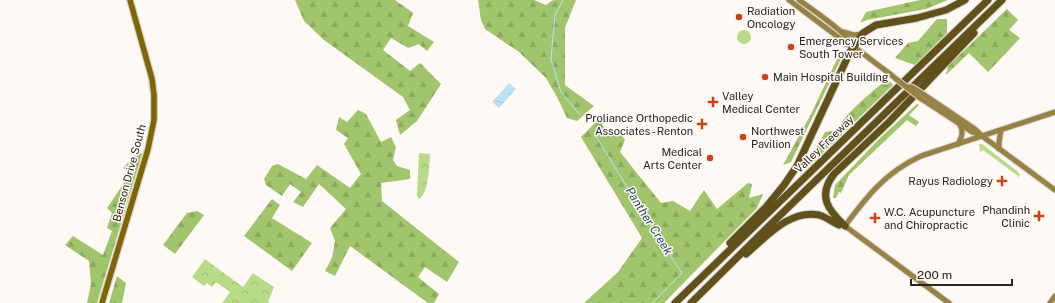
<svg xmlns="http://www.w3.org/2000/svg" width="1055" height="303" viewBox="0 0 1055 303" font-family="'Public Sans',sans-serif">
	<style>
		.green { fill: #b7db87 }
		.forest { fill: url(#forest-firs) }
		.park { fill: url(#park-crowns) }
		.water { fill: url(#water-ripples) }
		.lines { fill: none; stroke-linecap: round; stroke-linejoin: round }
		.stream { stroke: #bae1f5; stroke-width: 1 }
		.secondary-casing { stroke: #d8d3cf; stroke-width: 7 }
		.primary-casing { stroke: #d8d3cf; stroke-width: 8 }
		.highway-casing { stroke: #d8d3cf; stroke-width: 9 }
		.secondary { stroke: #968245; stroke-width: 5 }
		.primary { stroke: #7e6604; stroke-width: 5.5 }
		.highway { stroke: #60501a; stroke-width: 7 }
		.secondary-bridge-casing { stroke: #d8d3cf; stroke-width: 7; stroke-linecap: butt }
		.secondary-bridge { stroke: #968245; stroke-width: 5 }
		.poi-dot { fill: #cb4318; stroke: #fff9f5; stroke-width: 1.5 }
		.labels { text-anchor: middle; stroke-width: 3; stroke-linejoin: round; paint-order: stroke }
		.poi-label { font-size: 11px; fill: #292421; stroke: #fff9f5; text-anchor: start }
		.street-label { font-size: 11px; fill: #292421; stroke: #fff9f5 }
		.water-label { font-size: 12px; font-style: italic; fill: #214f64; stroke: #fff9f5 }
	</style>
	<defs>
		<pattern id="forest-firs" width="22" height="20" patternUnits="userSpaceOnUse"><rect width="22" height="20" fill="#a0c56d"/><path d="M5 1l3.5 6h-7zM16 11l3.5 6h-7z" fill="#8aa95e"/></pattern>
		<pattern id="park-crowns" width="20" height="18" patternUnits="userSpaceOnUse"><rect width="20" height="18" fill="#b7db87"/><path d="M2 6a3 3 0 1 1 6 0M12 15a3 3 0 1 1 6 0" fill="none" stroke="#9dbc74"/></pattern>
		<pattern id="water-ripples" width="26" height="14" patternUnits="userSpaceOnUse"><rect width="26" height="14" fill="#bae1f5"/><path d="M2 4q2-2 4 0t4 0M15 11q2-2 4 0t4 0" fill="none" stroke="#a0c1d2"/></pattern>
	</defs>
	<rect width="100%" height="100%" fill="#fff9f5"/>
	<g class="green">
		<circle cx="744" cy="37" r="7"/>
		<polygon points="979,144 982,144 1017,171 1020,175 1017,179 1018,176 983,150 981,152 980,151"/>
	</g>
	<g class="forest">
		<polygon points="295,0 395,0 413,13 408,26 434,42 427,51 419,44 408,48 391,38 383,50 410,71 420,63 441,84 417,121 400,135 396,120 410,110 403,97 324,40 304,21"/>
		<polygon points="478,0 534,0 546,5 553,0 576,0 565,28 565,85 594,106 577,121 567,118 557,97 546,78 519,52 485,29 481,20"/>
		<polygon points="920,0 948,0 926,9 867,20 860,23 866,12"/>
		<polygon points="1007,9 1018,20 1009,30 1020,38 988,72 969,53 946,75 948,66"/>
		<polygon points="937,19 947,19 947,33 915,65 895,58 908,43 918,41"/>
		<polygon points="839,55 842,57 791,162 783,165 811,114"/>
		<path d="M887 79 893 85 806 169V166L825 132 837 130C847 111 871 93 887 79Z"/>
		<polygon points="917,104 919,105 909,115 919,122 916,126 907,120 849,175 841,193 839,192 836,198 833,198 835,185 880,138"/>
		<polygon points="358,110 366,114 381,142 391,137 396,147 393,160 397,166 410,170 410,179 381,183 382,201 459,262 447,282 425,267 418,277 439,294 434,303 428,303 350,246 335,276 325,271 332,258 335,241 330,228 346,209 319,184 303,207 293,202 301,192 290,184 282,196 266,185 264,179 272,166 278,164 306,179 317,165 350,188 361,174 344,144 348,138 336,130 339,117 347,122"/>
		<polygon points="599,119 609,135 619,131 625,140 620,152 661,203 673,201 690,211 704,190 717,209 748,183 752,184 749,198 763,194 757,208 664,303 584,303 618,272 642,238 581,137"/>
		<polygon points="138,152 142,154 97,303 87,303 91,284 89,261 65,245 73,236 103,255 112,231 107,228 112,213 107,208 130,174 123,168"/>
		<polygon points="272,199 280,205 272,218 312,243 292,271 244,236"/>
		<polygon points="197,211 204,215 175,254 163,245 187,213"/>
		<polygon points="117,276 126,283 122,303 109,303"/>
	</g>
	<g class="park">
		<path d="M419 153 430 154C429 166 429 193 419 199L417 196Z"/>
		<polygon points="205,259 243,287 253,273 274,287 268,302 270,303 222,303 230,292 216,282 212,287 207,283 204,286 192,277"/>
	</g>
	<polygon class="water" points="509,83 516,89 499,108 492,102"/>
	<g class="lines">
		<g class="stream">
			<polyline points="563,0 555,15 551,59 561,92 580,115"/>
			<polyline points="594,133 657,236 682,273 652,303"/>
		</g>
		<g class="secondary-casing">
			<g id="secondary">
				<polyline points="789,0 850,46 853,46 890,74"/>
				<path d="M799 0C810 8 850 35 853 46"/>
				<polyline points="843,32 854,35 862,34"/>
				<polyline points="923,94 975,129 982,136 1055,190"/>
				<polyline points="920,98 972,132 980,135"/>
				<path d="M958 144C962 138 964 132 960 125"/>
				<polyline points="999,149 999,142 1001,130"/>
				<path d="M949 303 845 226C867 196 886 172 921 156L1055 112"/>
				<polyline points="1050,303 1055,296"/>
			</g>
		</g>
		<g class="primary-casing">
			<polyline id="primary" points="102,303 148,149 154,120 154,95 152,79 130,0"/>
		</g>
		<g class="highway-casing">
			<g id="highway">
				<path d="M845 226C828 210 817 196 834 174L889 122 974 33"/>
				<polyline points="730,243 766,207 784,185 797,166 850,52 863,33 876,25 917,18 946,10 965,0"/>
				<path d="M746 254C766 237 790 209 819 215 826 217 832 222 839 225"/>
				<polyline points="675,303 988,0"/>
				<polyline points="691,303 770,225 1002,0"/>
			</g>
		</g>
		<use href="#secondary" class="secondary"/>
		<use href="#primary" class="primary"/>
		<use href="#highway" class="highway"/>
		<g class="secondary-bridge-casing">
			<g id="secondary-bridge">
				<polyline points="890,74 920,98"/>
				<polyline points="907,87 912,87 923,94"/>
			</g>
		</g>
		<use href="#secondary-bridge" class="secondary-bridge"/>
	</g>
	<g class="poi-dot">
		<circle cx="739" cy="17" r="4"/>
		<circle cx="791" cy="47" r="4"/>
		<circle cx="765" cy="77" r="4"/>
		<path d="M711 96h4v4h4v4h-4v4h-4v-4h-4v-4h4z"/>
		<path d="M700 118h4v4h4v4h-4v4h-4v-4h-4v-4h4z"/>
		<circle cx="743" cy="137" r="4"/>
		<circle cx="710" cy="158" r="4"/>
		<path d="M1000 175h4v4h4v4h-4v4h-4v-4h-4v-4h4z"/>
		<path d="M1037 210h4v4h4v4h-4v4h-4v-4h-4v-4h4z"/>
		<path d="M873 212h4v4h4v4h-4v4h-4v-4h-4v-4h4z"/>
	</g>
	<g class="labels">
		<g class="poi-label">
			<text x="747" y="15">Radiation<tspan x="747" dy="13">Oncology</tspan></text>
			<text x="799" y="45">Emergency Services<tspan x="799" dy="13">South Tower</tspan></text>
			<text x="773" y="81">Main Hospital Building</text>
			<text x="722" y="100">Valley<tspan x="722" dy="13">Medical Center</tspan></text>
			<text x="693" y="122" text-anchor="end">Proliance Orthopedic<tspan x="693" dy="13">Associates - Renton</tspan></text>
			<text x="751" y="135">Northwest<tspan x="751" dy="13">Pavilion</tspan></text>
			<text x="702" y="156" text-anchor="end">Medical<tspan x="702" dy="13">Arts Center</tspan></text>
			<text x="993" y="185" text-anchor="end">Rayus Radiology</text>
			<text x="1030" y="214" text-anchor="end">Phandinh<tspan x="1030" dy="13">Clinic</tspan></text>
			<text x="884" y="216">W.C. Acupuncture<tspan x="884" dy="13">and Chiropractic</tspan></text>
		</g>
		<g class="street-label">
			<text transform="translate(824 144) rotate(-44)" y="4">Valley Freeway</text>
			<text transform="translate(129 173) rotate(-75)" y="4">Benson Drive South</text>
		</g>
		<g class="water-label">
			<text transform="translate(649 221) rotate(58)" y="4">Panther Creek</text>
		</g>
	</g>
	<path d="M911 279v6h101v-6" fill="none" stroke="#292421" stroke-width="2"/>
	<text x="917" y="279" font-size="12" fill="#292421" stroke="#fff9f5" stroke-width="3" paint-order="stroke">200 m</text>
</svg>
